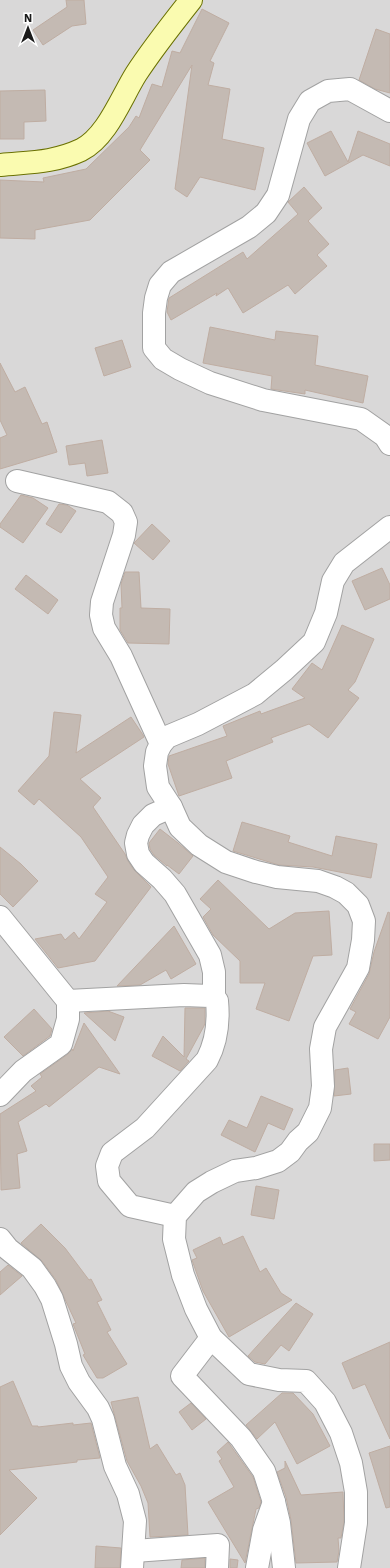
<svg xmlns="http://www.w3.org/2000/svg" width="390" height="1568" viewBox="0 0 390 1568" font-family="'Work Sans',sans-serif">
	<style>
		.residential { fill: #d9d8d8 }
		.building { fill: #c4bab3; stroke: #bfada2 }
		.lines { fill: none; stroke-linecap: round; stroke-linejoin: round }
		.street-casing { stroke: #a2a2a2; stroke-width: 24 }
		.secondary-casing { stroke: #6a7102; stroke-width: 24 }
		.street { stroke: #fff; stroke-width: 22 }
		.secondary { stroke: #fafbb0; stroke-width: 22 }
	</style>
	<rect width="100%" height="100%" fill="#ede8e0"/>
	<rect class="residential" x="0" y="0" width="390" height="1568"/>
	<g class="building">
		<polygon points="66,0 84,0 86,24 72,26 43,45 33,30 67,7"/>
		<polygon points="202,9 229,23 210,61 214,63 208,85 230,89 222,139 264,148 255,190 200,177 187,197 175,189 192,65 140,150 150,160 90,220 35,230 35,239 0,238 0,180 44,182 43,178 86,169 129,127 136,116 139,118 152,84 162,87 172,51 180,53"/>
		<polygon points="376,29 390,34 390,93 375,89 359,80"/>
		<polygon points="45,90 46,121 24,122 24,139 0,139 0,91"/>
		<polygon points="331,131 348,162 358,131 390,144 390,166 363,155 325,176 307,143"/>
		<polygon points="304,187 322,208 308,221 329,244 317,255 327,266 295,294 288,285 243,313 228,288 216,296 217,293 171,320 167,312 169,298 243,252 247,259 298,214 288,202"/>
		<polygon points="210,327 275,340 276,331 318,336 315,365 368,376 363,403 305,390 305,394 271,389 272,376 203,363"/>
		<polygon points="122,340 131,367 104,376 95,348"/>
		<polygon points="0,363 15,392 25,387 42,424 47,422 57,452 0,469 0,438 7,435 0,420"/>
		<polygon points="102,440 108,473 87,476 85,463 69,465 66,446"/>
		<polygon points="21,495 33,498 48,508 23,543 0,527 0,524"/>
		<polygon points="59,504 67,505 76,511 61,533 46,524"/>
		<polygon points="152,524 170,541 153,560 134,543"/>
		<polygon points="382,568 390,585 390,599 365,610 352,581"/>
		<polygon points="125,572 139,572 141,608 170,609 169,644 128,643 120,630 120,608 122,608 121,584"/>
		<polygon points="26,575 58,600 48,614 15,589"/>
		<polygon points="342,625 374,639 355,682 348,690 359,698 328,738 309,724 271,738 273,742 226,761 232,778 179,796 168,764 169,756 227,736 223,726 260,711 261,714 305,698 292,689 312,663 322,670"/>
		<polygon points="54,712 81,715 76,753 131,717 143,735 144,737 80,779 101,798 93,807 125,854 128,861 134,870 151,887 95,961 58,968 35,939 61,934 65,940 74,932 79,939 107,902 95,894 108,877 81,837 39,799 34,805 18,791 49,756"/>
		<polygon points="242,822 290,836 288,842 332,856 336,836 377,844 371,878 313,867 279,865 233,851"/>
		<polygon points="160,829 178,843 193,856 179,874 167,865 167,866 154,855 150,849 149,843"/>
		<polygon points="0,847 21,864 38,881 13,907 0,894"/>
		<polygon points="218,880 269,929 295,913 329,911 332,955 313,956 289,1021 256,1009 265,983 240,983 240,961 213,935 203,917 211,909 200,899"/>
		<polygon points="388,912 390,913 390,1017 378,1039 349,1024 356,1012 350,1009 369,974 374,952"/>
		<polygon points="174,926 196,964 171,979 166,970 140,985 117,986"/>
		<polygon points="185,1008 205,1008 205,1023 204,1026 186,1059 189,1061 180,1071 152,1056 163,1036 184,1057"/>
		<polygon points="34,1009 52,1029 50,1036 23,1056 4,1037"/>
		<polygon points="108,1011 124,1017 115,1041 84,1013"/>
		<polygon points="84,1023 120,1074 99,1067 49,1107 46,1104 18,1122 27,1151 17,1154 20,1188 1,1190 0,1114 36,1091 31,1086 42,1077 40,1074 68,1054 72,1049 73,1051"/>
		<polygon points="348,1068 351,1094 334,1096 335,1070"/>
		<polygon points="261,1096 293,1109 284,1130 268,1123 255,1152 221,1135 229,1120 247,1128"/>
		<polygon points="374,1144 390,1144 390,1160 374,1161"/>
		<polygon points="256,1186 279,1190 274,1219 251,1215"/>
		<polygon points="41,1224 65,1248 89,1280 91,1279 102,1300 97,1302 111,1330 107,1332 127,1364 103,1378 97,1378 83,1355 85,1354 73,1324 76,1323 56,1280 42,1261 21,1243"/>
		<polygon points="243,1236 260,1272 266,1268 281,1293 292,1300 229,1337 203,1291 192,1260 197,1258 193,1250 220,1237 223,1245"/>
		<polygon points="8,1265 22,1276 0,1295 0,1272"/>
		<polygon points="296,1303 313,1314 289,1351 281,1345 265,1364 255,1362 248,1356"/>
		<polygon points="390,1342 390,1439 365,1384 353,1389 342,1363"/>
		<polygon points="13,1381 32,1426 38,1426 38,1427 73,1423 73,1425 91,1423 100,1458 77,1460 77,1462 9,1470 37,1498 0,1535 0,1387"/>
		<polygon points="282,1393 293,1393 313,1414 330,1446 297,1464 275,1422 257,1439 246,1425"/>
		<polygon points="138,1397 150,1449 157,1444 176,1475 180,1473 185,1485 188,1535 150,1537 148,1503 141,1486 127,1461 111,1402"/>
		<polygon points="191,1403 206,1419 192,1430 179,1412"/>
		<polygon points="228,1442 253,1477 261,1502 259,1508 256,1509 245,1563 208,1502 234,1487 219,1461 222,1459 217,1452"/>
		<polygon points="390,1446 390,1507 386,1508 369,1453"/>
		<polygon points="285,1461 301,1495 343,1492 344,1522 341,1538 338,1538 339,1551 337,1562 296,1563 291,1520 286,1497 277,1472 285,1468"/>
		<polygon points="96,1546 121,1548 120,1568 95,1568"/>
		<polygon points="205,1558 205,1568 181,1568 182,1560"/>
		<polygon points="230,1559 238,1560 237,1568 230,1568"/>
	</g>
	<g class="lines">
		<g class="street-casing">
			<g id="street">
				<polyline points="390,111 350,89 328,91 310,101 299,119 278,195 266,213 249,227 171,272 160,285 156,298 154,313 154,348 163,359 180,369 210,383 263,400 361,419 385,436 390,444"/>
				<polyline points="17,481 108,502 122,513 126,522 124,535 102,602 101,615 104,628 121,656 161,744"/>
				<polyline points="171,807 153,815 143,825 138,835 136,843 138,854 144,863 162,879 175,894 210,955 214,972 214,998"/>
				<polyline points="0,917 68,1001 68,1019 61,1044 23,1071 0,1095"/>
				<path d="M68 1001 184 995 210 996 217 1001C219 1022 217 1041 207 1060L145 1128 112 1153 107 1166 109 1181 130 1206 175 1216"/>
				<polyline points="0,1239 8,1249 32,1268 45,1286 52,1299 66,1344 71,1366 79,1382 98,1408 103,1419 115,1466 128,1494 135,1521 132,1568"/>
				<polyline points="211,1338 182,1376 241,1438 264,1471 274,1502 279,1523 284,1568"/>
				<polyline points="134,1551 218,1545 217,1568"/>
				<polyline points="257,1568 264,1530 274,1502"/>
				<polyline points="349,1568 356,1523 356,1492 351,1463 341,1433 325,1402 306,1381 279,1380 249,1374 211,1338 196,1309 183,1275 174,1239 175,1216 196,1192 212,1182 235,1171 256,1168 278,1161 290,1152 298,1141 308,1132 320,1108 323,1086 321,1049 325,1027 358,968 363,940 364,921 358,905 346,893 335,887 318,881 277,877 256,872 226,862 199,845 180,827 171,807 158,787 155,766 157,752 161,744 167,737 198,724 255,694 284,670 314,642 326,613 333,581 344,563 390,527"/>
			</g>
		</g>
		<g class="secondary-casing">
			<path id="secondary" d="M0 165C29 162 53 163 81 150 107 137 121 98 136 74 153 48 172 24 191 0"/>
		</g>
		<use href="#street" class="street"/>
		<use href="#secondary" class="secondary"/>
	</g>
	<g transform="translate(28 28)" stroke="#ffffff" stroke-width="3" paint-order="stroke">
	<path d="M0-3L7 15L0 10L-7 15Z" fill="#1b1b1b"/>
	<text y="-6" font-size="11" font-weight="bold" text-anchor="middle" fill="#1b1b1b">N</text>
	</g>
</svg>
